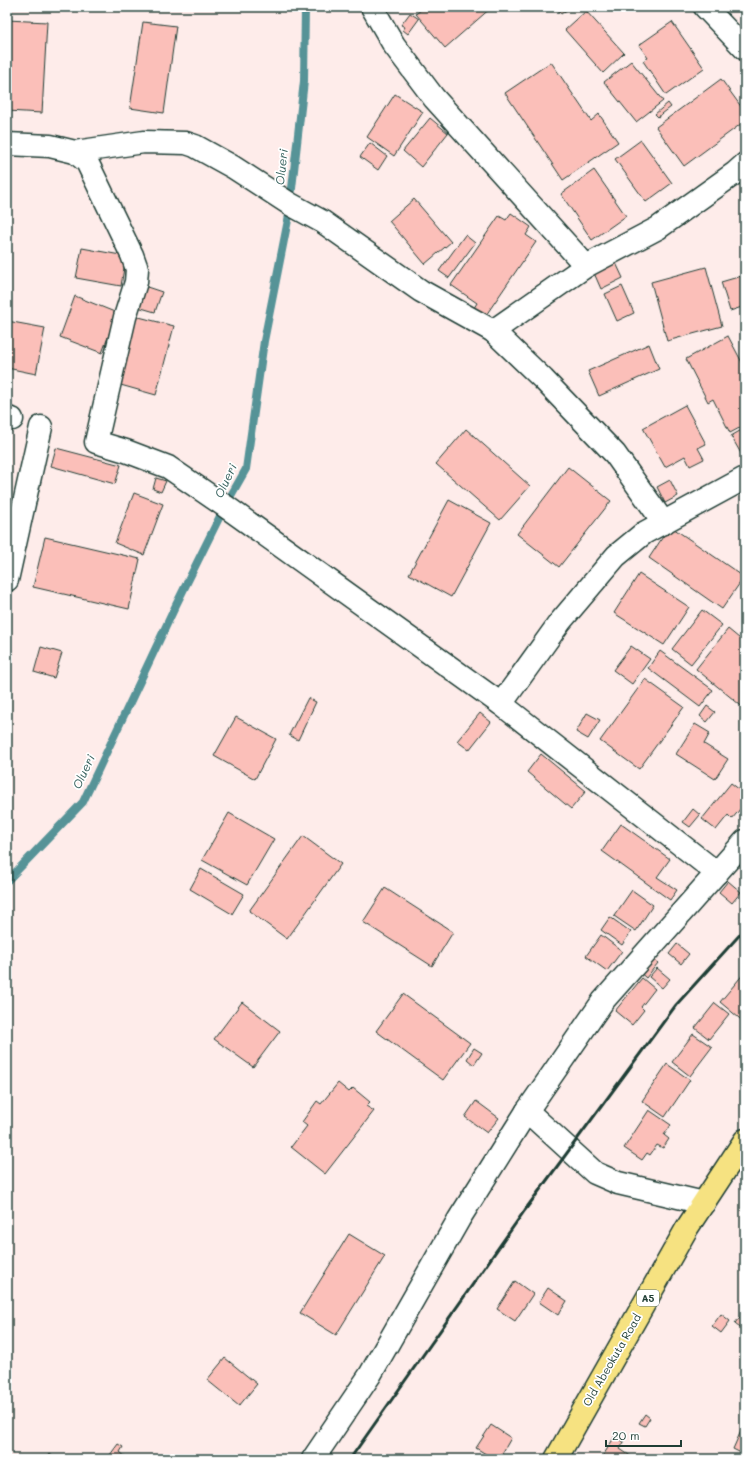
<svg xmlns="http://www.w3.org/2000/svg" width="752" height="1466" viewBox="0 0 752 1466" font-family="Mali,sans-serif">
	<style>
		.lines { fill: none; stroke-linecap: round; stroke-linejoin: round }
		.stream { stroke: #579397; stroke-width: 8 }
		.building { fill: #fbbfb9; stroke: #1f3d34 }
		.minor-casing { stroke: #1f3d34; stroke-width: 25 }
		.highway-casing { stroke: #1f3d34; stroke-width: 25 }
		.minor { stroke: #fff; stroke-width: 22 }
		.highway { stroke: #f6e281; stroke-width: 22 }
		.rail { stroke: #1f3d34; stroke-width: 3 }
		.labels { text-anchor: middle; stroke-width: 3.5; stroke-linejoin: round; paint-order: stroke }
		.shield { fill: #fff; stroke: #627771; stroke-width: 1 }
		.shield-label { font-size: 10px; font-weight: bold; fill: #1f3d34 }
		.street-label { font-size: 11px; fill: #1f3d34; stroke: #fff }
		.water-label { font-size: 12px; font-style: italic; fill: #36615d; stroke: #fff }
	</style>
	<rect width="100%" height="100%" fill="#feecea"/>
	<filter id="ink" filterUnits="userSpaceOnUse"><feTurbulence type="fractalNoise" baseFrequency=".025" numOctaves="2"/><feDisplacementMap in="SourceGraphic" scale="8" xChannelSelector="R" yChannelSelector="G"/><feConvolveMatrix kernelMatrix="1 2 1 2 8 2 1 2 1" color-interpolation-filters="sRGB"/></filter>
	<g filter="url(#ink)">
		<g class="lines">
			<polyline class="stream" points="7,881 83,802 176,605 225,506 246,469 264,341 289,215 304,81 305,7"/>
		</g>
		<g class="building">
			<polygon points="424,7 492,7 445,48 416,14"/>
			<polygon points="556,7 571,7 561,14"/>
			<polygon points="586,11 624,53 603,73 565,30"/>
			<polygon points="410,13 419,19 408,34 403,30 405,27 401,25"/>
			<polygon points="7,20 47,22 42,113 7,111"/>
			<polygon points="143,22 176,26 164,113 130,108"/>
			<polygon points="672,22 704,68 666,95 643,61 648,58 639,45"/>
			<polygon points="631,61 663,101 636,122 604,82"/>
			<polygon points="551,62 591,121 599,114 618,142 563,180 505,93"/>
			<polygon points="721,79 745,112 745,121 684,166 656,127"/>
			<polygon points="395,94 423,112 394,156 367,137"/>
			<polygon points="668,103 671,107 658,117 655,114"/>
			<polygon points="430,118 448,133 421,167 403,151"/>
			<polygon points="641,140 672,183 646,202 615,159"/>
			<polygon points="370,143 387,156 378,170 360,157"/>
			<polygon points="594,170 626,216 592,240 561,194"/>
			<polygon points="414,199 451,242 425,264 389,221"/>
			<polygon points="511,213 531,227 526,235 536,242 484,318 472,311 477,303 451,285 499,216 506,220"/>
			<polygon points="465,235 475,243 449,278 439,271"/>
			<polygon points="82,248 126,256 121,286 76,278"/>
			<polygon points="616,263 623,278 601,289 594,273"/>
			<polygon points="706,267 722,326 667,341 651,282"/>
			<polygon points="745,275 745,306 730,311 721,282"/>
			<polygon points="138,284 162,292 155,312 131,305"/>
			<polygon points="622,286 634,313 617,321 605,294"/>
			<polygon points="75,296 117,313 102,353 60,337"/>
			<polygon points="135,316 174,326 156,395 117,384"/>
			<polygon points="7,321 45,328 36,374 7,368"/>
			<polygon points="728,336 745,368 745,425 730,433 713,399 708,402 686,359"/>
			<polygon points="649,344 659,369 599,396 588,371"/>
			<polygon points="685,405 706,444 698,448 704,459 690,466 685,456 665,467 643,428"/>
			<polygon points="745,428 745,456 743,457 731,436"/>
			<polygon points="466,429 530,486 500,520 436,464"/>
			<polygon points="56,448 121,465 115,484 51,466"/>
			<polygon points="568,467 611,501 559,567 517,534"/>
			<polygon points="156,478 166,481 161,492 153,489"/>
			<polygon points="670,480 678,496 665,503 657,487"/>
			<polygon points="134,493 163,504 144,555 115,543"/>
			<polygon points="449,500 491,523 451,597 409,574"/>
			<polygon points="670,526 744,577 722,609 649,558"/>
			<polygon points="45,537 140,559 129,609 33,587"/>
			<polygon points="639,574 689,607 664,645 614,613"/>
			<polygon points="702,610 722,625 691,664 672,649"/>
			<polygon points="728,629 745,643 745,709 696,669"/>
			<polygon points="631,646 650,659 632,684 613,670"/>
			<polygon points="41,647 62,653 54,678 34,672"/>
			<polygon points="660,651 713,690 700,707 648,668"/>
			<polygon points="645,679 684,707 639,769 600,741"/>
			<polygon points="308,698 316,702 298,740 289,735"/>
			<polygon points="707,706 715,712 707,722 700,716"/>
			<polygon points="480,713 491,722 469,750 457,741"/>
			<polygon points="587,713 600,720 588,739 576,732"/>
			<polygon points="236,717 276,739 255,779 214,756"/>
			<polygon points="695,724 710,733 704,744 728,759 715,779 676,754"/>
			<polygon points="541,754 586,791 571,809 527,772"/>
			<polygon points="731,783 745,794 742,799 745,801 745,803 732,819 728,815 716,830 702,819"/>
			<polygon points="693,809 700,815 690,827 683,822"/>
			<polygon points="229,813 274,839 247,885 202,860"/>
			<polygon points="621,824 670,859 657,877 677,890 670,900 602,851"/>
			<polygon points="303,836 341,864 287,939 249,911"/>
			<polygon points="201,869 244,894 232,914 190,889"/>
			<polygon points="728,881 741,892 732,903 719,892"/>
			<polygon points="385,888 453,932 432,966 363,922"/>
			<polygon points="632,890 653,905 636,931 614,916"/>
			<polygon points="610,917 631,932 622,945 601,930"/>
			<polygon points="601,935 622,951 607,971 586,956"/>
			<polygon points="677,944 689,954 681,964 669,954"/>
			<polygon points="650,956 658,963 646,978 638,971"/>
			<polygon points="657,968 670,979 662,988 649,977"/>
			<polygon points="745,972 745,1023 720,1002"/>
			<polygon points="642,978 655,989 641,1007 644,1010 632,1025 615,1011"/>
			<polygon points="403,994 470,1043 443,1080 376,1031"/>
			<polygon points="242,1002 280,1031 253,1067 214,1039"/>
			<polygon points="715,1003 729,1014 709,1039 695,1028"/>
			<polygon points="693,1034 712,1047 690,1076 672,1062"/>
			<polygon points="474,1048 482,1053 474,1065 467,1059"/>
			<polygon points="667,1064 690,1080 665,1117 642,1101"/>
			<polygon points="338,1083 349,1092 353,1088 370,1102 366,1106 374,1111 325,1174 291,1147 307,1126 302,1122 317,1101 321,1104"/>
			<polygon points="476,1101 499,1118 487,1133 465,1117"/>
			<polygon points="649,1110 671,1125 664,1135 669,1139 663,1148 657,1145 650,1155 647,1153 642,1160 624,1148"/>
			<polygon points="349,1234 385,1256 336,1335 300,1313"/>
			<polygon points="515,1281 533,1294 515,1321 497,1309"/>
			<polygon points="548,1288 567,1301 558,1315 539,1302"/>
			<polygon points="745,1311 745,1331 735,1323"/>
			<polygon points="721,1314 730,1321 721,1333 712,1326"/>
			<polygon points="225,1358 257,1384 239,1406 207,1380"/>
			<polygon points="645,1414 650,1418 645,1426 639,1423"/>
			<polygon points="745,1422 745,1455 733,1449"/>
			<polygon points="491,1425 511,1438 499,1459 494,1459 476,1448"/>
			<polygon points="615,1436 624,1442 620,1449 632,1457 631,1459 601,1459"/>
			<polygon points="118,1444 123,1447 120,1452 128,1459 107,1459"/>
			<polygon points="50,1454 56,1459 46,1459"/>
		</g>
		<g class="lines">
			<g class="minor-casing">
				<g id="minor">
					<polyline points="372,7 394,45 434,98 586,266"/>
					<polyline points="705,7 745,49"/>
					<polyline points="7,144 50,146 75,152 87,162 132,255 137,269 136,282 125,317 96,442 126,451 168,467 225,506 501,704 717,873"/>
					<polyline points="75,152 144,142 186,143 195,146 233,167 290,204 323,222 421,291 493,331 543,379 615,454 664,523"/>
					<polyline points="493,331 586,266 658,228 735,173 745,164"/>
					<polyline points="7,418 12,419"/>
					<polyline points="7,580 41,427"/>
					<polyline points="501,704 560,622 616,556 644,533 745,478"/>
					<polyline points="527,1111 595,1173 618,1183 704,1203"/>
					<polyline points="313,1459 370,1375 459,1219 527,1111 603,1001 745,841"/>
				</g>
			</g>
			<g class="highway-casing">
				<polyline id="highway" points="556,1459 687,1228 745,1140"/>
			</g>
			<use href="#minor" class="minor"/>
			<use href="#highway" class="highway"/>
			<polyline class="rail" points="350,1459 525,1210 676,1005 745,929"/>
		</g>
	</g>
	<g class="labels">
		<rect class="shield" x="637" y="1290" width="22" height="16" rx="3"/>
		<g class="shield-label">
			<text x="648" y="1302">A5</text>
		</g>
		<g class="street-label">
			<text transform="translate(612 1360) rotate(-60)" y="4">Old Abeokuta Road</text>
		</g>
		<g class="water-label">
			<text transform="translate(282 167) rotate(-84)" y="4">Olueri</text>
			<text transform="translate(226 481) rotate(-65)" y="4">Olueri</text>
			<text transform="translate(84 772) rotate(-65)" y="4">Olueri</text>
		</g>
	</g>
	<rect width="752" height="1466" fill="none" stroke="#fff" stroke-width="24"/>
	<rect x="12" y="12" width="728" height="1442" fill="none" stroke="#1f3d34" stroke-width="1.5" filter="url(#ink)"/>
	<path d="M606 1440v6h75v-6" fill="none" stroke="#1f3d34" stroke-width="2"/>
	<text x="612" y="1440" font-size="12" fill="#1f3d34" stroke="#ffffff" stroke-width="3" paint-order="stroke">20 m</text>
</svg>
